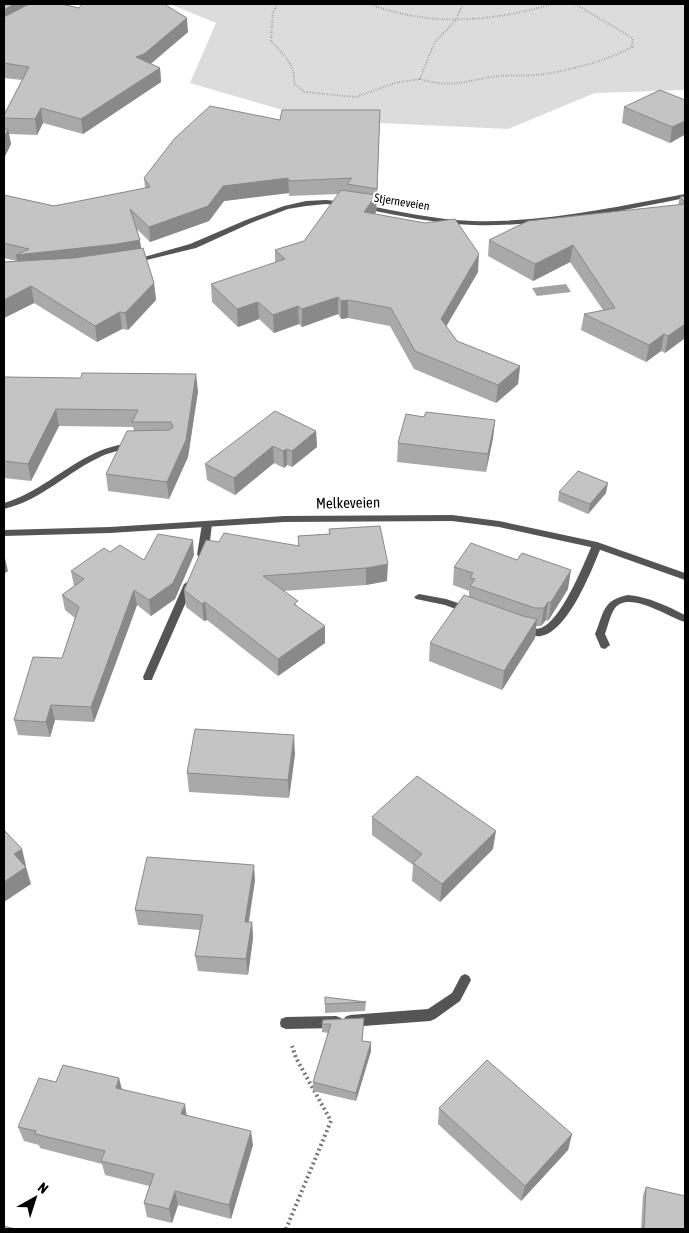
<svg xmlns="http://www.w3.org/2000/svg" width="689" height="1233" viewBox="0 0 689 1233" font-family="'Asap Condensed',sans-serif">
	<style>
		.green { fill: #dcdcdc }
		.water { fill: #a3a3a3 }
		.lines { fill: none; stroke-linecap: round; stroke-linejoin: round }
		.path-far1 { stroke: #777; stroke-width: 2; stroke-dasharray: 0.5 2; stroke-linecap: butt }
		.path { stroke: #777; stroke-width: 4; stroke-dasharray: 2 3; stroke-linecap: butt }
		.service { fill: #555; fill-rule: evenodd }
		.minor { fill: #555; fill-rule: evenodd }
		.wall { fill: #a9a9a9 }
		.shaded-wall { fill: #898989 }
		.building { fill: #c4c4c4; stroke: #898989 }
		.labels { text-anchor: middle; stroke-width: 4.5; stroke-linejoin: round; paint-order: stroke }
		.far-street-label { font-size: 12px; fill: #000; stroke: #fff }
		.street-label { font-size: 15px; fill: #000; stroke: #fff }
	</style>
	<rect width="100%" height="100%" fill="#fff"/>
	<polygon class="green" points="170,4 685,4 685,90 595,93 508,129 317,120 190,83 216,23"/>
	<polygon class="water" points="566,284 571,292 537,296 532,288"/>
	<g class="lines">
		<g class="path-far1">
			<path d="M278 4 273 12 271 41C283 54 296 65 294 84L305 92 356 97 395 83 420 79"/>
			<path d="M369 4C432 27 489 22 553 4"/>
			<path d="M463 4 455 21 434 43 420 79C450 88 462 82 491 77 509 74 527 77 545 74 574 69 606 61 632 47L633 39 626 34 575 4"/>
		</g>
		<polyline class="path" points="286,1229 331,1121 296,1058 292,1046"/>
		<g class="service">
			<path d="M132 442 136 445 135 447C124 450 113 451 102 456 67 472 42 500 4 509V503C38 493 63 468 95 453 107 447 119 445 132 442Z"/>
			<polygon points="207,521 212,524 209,549 205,557 202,558 197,555 202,524"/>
			<path d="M597 542 602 545C592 569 569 631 541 636 534 637 525 634 518 632L517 629 522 625C528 627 535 630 541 628 561 621 584 564 592 545Z"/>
			<polygon points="189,581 194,584 153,677 152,680 144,680 143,677 184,584"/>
			<polygon points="419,594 446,599 473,608 474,610 469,614 445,605 416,599 414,597"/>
			<path d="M628 595C649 597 667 606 685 615V622C669 618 630 590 615 608 610 615 608 626 605 634L610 645 605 649 601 648 595 634C604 613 602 600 628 595Z"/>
			<polygon points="465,974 469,976 471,980 460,1001 435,1019 430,1021 350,1027 345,1025 344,1021 345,1017 350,1015 428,1009 452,993 461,976"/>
			<polygon points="336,1016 341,1018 342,1022 341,1026 336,1028 286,1029 281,1027 280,1023 281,1019 286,1017"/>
		</g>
		<g class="minor">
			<path d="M685 194V198C615 212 544 227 473 225 436 224 399 215 363 209L359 207 363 205C399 211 436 220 473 221 544 223 615 207 685 194Z"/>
			<polygon points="326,200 346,202 350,204 346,206 326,204 306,206 288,209 251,223 196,248 134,263 130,261 190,244 246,220 284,206 306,201"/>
			<polygon points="452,515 499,521 597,542 685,573 685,580 595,548 499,527 452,521 284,522 110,533 4,536 4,530 110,527 284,516"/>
		</g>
	</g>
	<g class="wall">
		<polygon points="4,4 26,5 188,32 151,64 160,68 161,82 83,134 43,123 37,135 9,134 11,144 4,158 4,115 22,80 4,78"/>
		<polygon points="685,100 685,136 684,135 670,143 622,123 624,107"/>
		<polygon points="380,110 377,204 376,212 375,214 478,272 446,326 457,341 520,366 518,384 496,403 414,369 390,326 348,318 341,319 338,314 302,327 299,324 274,333 259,319 238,327 212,302 211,284 275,263 275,250 304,241 339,194 289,196 289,193 224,201 209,221 150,242 137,229 141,248 154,283 156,300 128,330 122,329 97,342 34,303 4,318 4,262 17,261 4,258 4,195 54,206 145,188 144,178 280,120"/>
		<polygon points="685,196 685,338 665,353 661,351 646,362 581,330 584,314 603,310 570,262 533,281 488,256 489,240 678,205 680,197"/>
		<polygon points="4,377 198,391 188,457 169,499 108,491 106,474 134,431 133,427 59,426 31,481 4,478"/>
		<polygon points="424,417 495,420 493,438 486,472 397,462 398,443"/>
		<polygon points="316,431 317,447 292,467 287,465 284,468 274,463 235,495 207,480 205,464"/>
		<polygon points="559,492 606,493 588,514 558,501"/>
		<polygon points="329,529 387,581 366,585 284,591 298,607 325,626 325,643 278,676 207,620 204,621 186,607 184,590 219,542 298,546 298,536 329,534"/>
		<polygon points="110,552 144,560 194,555 175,599 151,616 137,605 94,722 55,720 50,737 18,735 14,720 62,658 75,618 65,610 62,595 74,586 71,571"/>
		<polygon points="454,567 568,589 548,621 546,620 541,626 536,626 535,638 502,690 429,661 430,643 469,597 469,591 453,585"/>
		<polygon points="295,754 289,798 189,792 187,773"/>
		<polygon points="372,817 493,849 440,902 412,881 413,865 372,835"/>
		<polygon points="255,880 249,922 252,922 253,938 248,975 198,971 195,956 200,930 138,925 135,910"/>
		<polygon points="366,1002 365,1011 325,1013 325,1004"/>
		<polygon points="364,1018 362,1041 371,1051 356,1101 313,1091 313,1082 328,1033 322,1032 322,1024"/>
		<polygon points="122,1089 187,1115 253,1145 231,1219 178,1205 172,1223 147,1217 144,1203 149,1186 105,1175 102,1164 40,1148 39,1145 24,1141 18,1127"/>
		<polygon points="439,1108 572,1134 568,1150 521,1201 438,1124"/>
		<polygon points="646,1187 685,1229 641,1229 643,1195"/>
	</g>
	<g class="shaded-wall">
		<polygon points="14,4 26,4 27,12 4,25 4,10"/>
		<polygon points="187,18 188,32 145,68 136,57"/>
		<polygon points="160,68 161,82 83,134 81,119"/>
		<polygon points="41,108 43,123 37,135 35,119"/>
		<polygon points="685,121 684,135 670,143 672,127"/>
		<polygon points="8,129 11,144 4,158 4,138"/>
		<polygon points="288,178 289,193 224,201 209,221 150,242 149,227 223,186"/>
		<polygon points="376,195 376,212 364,229 364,212"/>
		<polygon points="140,240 142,256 19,271 16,255"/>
		<polygon points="573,245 570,262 533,281 535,264"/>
		<polygon points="479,254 478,272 440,337 441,319"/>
		<polygon points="154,283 156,300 128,330 125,313"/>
		<polygon points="31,286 34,303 4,318 4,300"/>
		<polygon points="338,297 338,314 302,327 302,309"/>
		<polygon points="348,300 348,318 341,319 341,301"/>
		<polygon points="258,302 259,319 238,327 237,309"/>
		<polygon points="298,306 299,324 274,333 273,315"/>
		<polygon points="120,312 122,329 97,342 95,326"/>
		<polygon points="685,324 685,338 665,353 668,336"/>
		<polygon points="664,334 661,351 646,362 649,345"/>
		<polygon points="520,366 518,384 496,403 498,385"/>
		<polygon points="196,374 198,391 188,457 169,499 167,482"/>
		<polygon points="56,409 59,426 31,481 28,464"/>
		<polygon points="495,420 493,438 486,472 488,454"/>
		<polygon points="316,431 317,447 292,467 292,451"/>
		<polygon points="273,446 274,463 235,495 234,478"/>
		<polygon points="287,449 287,465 284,468 283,451"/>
		<polygon points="608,483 606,493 588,514 590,504"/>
		<polygon points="193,540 194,555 175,599 151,616 149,600"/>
		<polygon points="4,554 8,571 4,574"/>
		<polygon points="388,564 387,581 366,585 366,568"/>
		<polygon points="571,570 568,589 548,621 551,602"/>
		<polygon points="134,590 137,605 94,722 91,707"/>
		<polygon points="205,602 207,620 204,621 202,604"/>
		<polygon points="548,602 546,620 541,626 544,608"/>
		<polygon points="537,619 535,638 502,690 504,671"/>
		<polygon points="325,626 325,643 278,676 278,659"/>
		<polygon points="51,705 55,720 50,737 46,722"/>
		<polygon points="294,735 295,754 289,798 288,780"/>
		<polygon points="496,831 493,849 440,902 442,884"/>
		<polygon points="22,849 26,866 19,871 14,854"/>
		<polygon points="254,865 255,880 246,937 245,922"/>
		<polygon points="26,867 31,884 4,902 4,882"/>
		<polygon points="252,922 253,938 248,975 246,959"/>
		<polygon points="371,1042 371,1051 356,1101 356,1093"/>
		<polygon points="119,1078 123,1093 116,1088"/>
		<polygon points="185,1104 187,1118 181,1114"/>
		<polygon points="251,1131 253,1145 231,1219 229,1205"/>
		<polygon points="572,1134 568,1150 521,1201 525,1186"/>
		<polygon points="175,1191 178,1205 172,1223 169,1209"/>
	</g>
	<g class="building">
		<polygon points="4,4 14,4 4,10"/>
		<polygon points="29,4 61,4 79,8 82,4 164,4 187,18 144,54 136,57 160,68 81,119 41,108 35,119 4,118 4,115 29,67 4,63 4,17"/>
		<polygon points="660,90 685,100 685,121 672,127 624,107"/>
		<polygon points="210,106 280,120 282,110 380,110 377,189 347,184 352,178 289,181 288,178 223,186 208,206 149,227 130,209 140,240 117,244 16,255 29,249 4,243 4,195 54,206 150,187 144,178 175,138"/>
		<polygon points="4,129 8,129 4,138"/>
		<polygon points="341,190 376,195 364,212 425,223 455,219 479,254 441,319 457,341 520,366 498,385 415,351 391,308 348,300 341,301 338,297 302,309 298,306 273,315 258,302 237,309 211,284 285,259 275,250 304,241"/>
		<polygon points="685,196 685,202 680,197"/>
		<polygon points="685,204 685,324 668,336 664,334 649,345 584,314 615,308 573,245 535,264 489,240 528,221"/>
		<polygon points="143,248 154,283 125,313 120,312 95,326 31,286 4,300 4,262 74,258"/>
		<polygon points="82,373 196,374 186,440 167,482 106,474 127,431 170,430 173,427 171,422 132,422 138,410 56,409 28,464 4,461 4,377 81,378"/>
		<polygon points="275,411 316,431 292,451 287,449 283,451 273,446 234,478 205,464"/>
		<polygon points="426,412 495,420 488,454 398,443 406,414 424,417"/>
		<polygon points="578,471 608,483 590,504 559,492"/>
		<polygon points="380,526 388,564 366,568 263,576 298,601 294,604 325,626 278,659 205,602 202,604 184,590 206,540 219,542 224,533 299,546 298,536 330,534 329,529"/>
		<polygon points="158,534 193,540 173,583 149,600 134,590 91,707 51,705 46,722 14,720 33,657 62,658 79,607 62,595 84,579 71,571 104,548 110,552 120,545 144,560"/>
		<polygon points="471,543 517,560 522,553 571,570 551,602 548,602 544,608 535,608 470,586 475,579 470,578 473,573 454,567"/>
		<polygon points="464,595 523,616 537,619 504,671 430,643"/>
		<polygon points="195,729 294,735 288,780 187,773"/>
		<polygon points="417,776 496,831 442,884 413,863 422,854 372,817"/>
		<polygon points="4,830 22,849 14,854 26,867 4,882"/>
		<polygon points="147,857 254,865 245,922 252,922 246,959 195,956 203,915 135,910"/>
		<polygon points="325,997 366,1002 325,1004"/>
		<polygon points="364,1018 362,1041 371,1042 356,1093 313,1082 331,1024 322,1024 323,1020"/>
		<polygon points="487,1060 572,1134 525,1186 439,1108"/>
		<polygon points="63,1065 119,1078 116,1088 185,1104 181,1114 251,1131 229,1205 175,1191 169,1209 144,1203 154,1174 101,1161 105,1151 35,1134 36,1131 18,1127 39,1078 56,1082"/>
		<polygon points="646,1187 685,1196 685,1229 644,1229"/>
		<polygon points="4,1226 15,1229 4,1229"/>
	</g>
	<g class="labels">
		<g class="far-street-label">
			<text transform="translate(402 202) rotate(9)" y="4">Stjerneveien</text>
		</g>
		<g class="street-label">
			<text transform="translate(348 503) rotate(-1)" y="5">Melkeveien</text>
		</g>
	</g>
	<rect width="689" height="1233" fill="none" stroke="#000000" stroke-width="10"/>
	<g transform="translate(35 1198) rotate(39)" stroke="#ffffff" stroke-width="4" paint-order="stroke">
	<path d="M0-4L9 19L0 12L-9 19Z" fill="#000000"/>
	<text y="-8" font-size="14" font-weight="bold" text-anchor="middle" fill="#000000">N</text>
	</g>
</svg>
